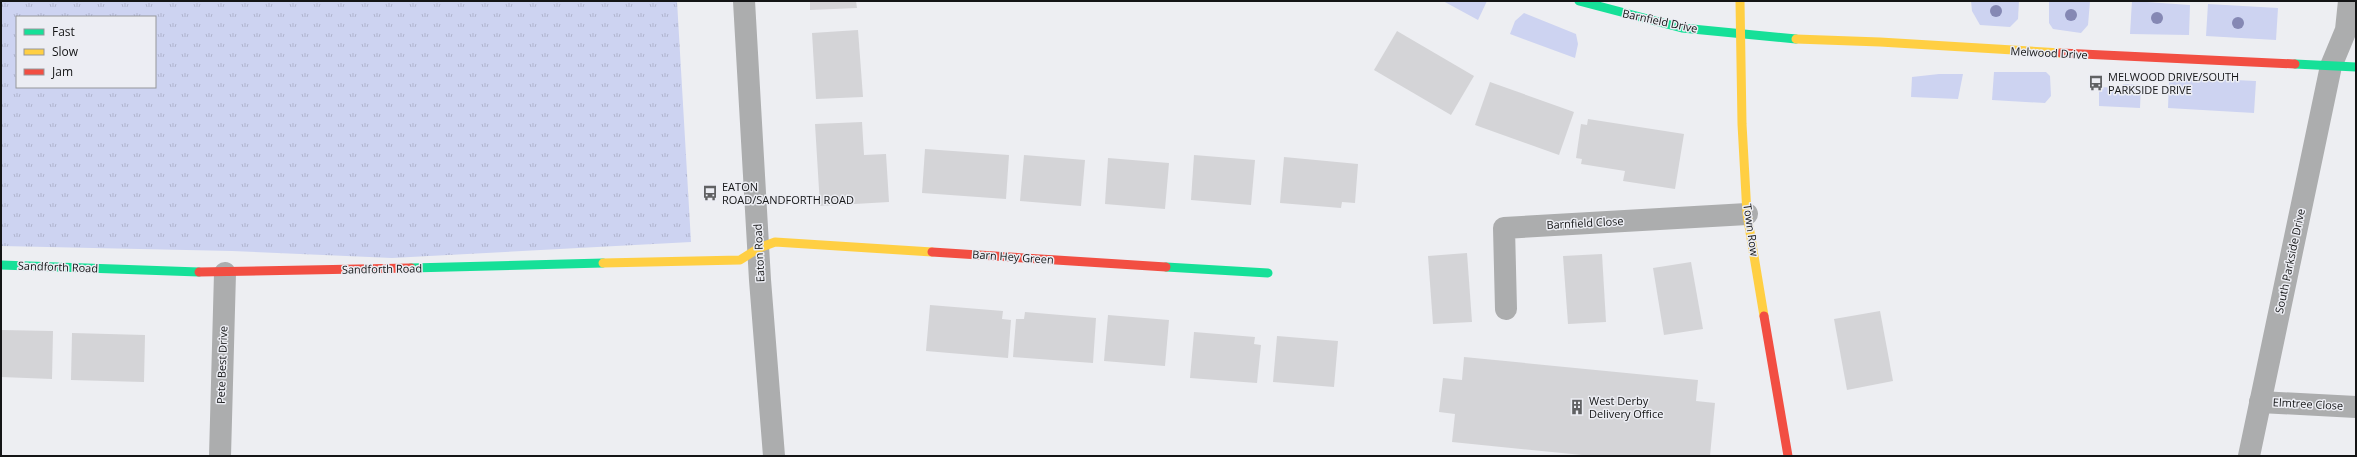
<svg xmlns="http://www.w3.org/2000/svg" width="2357" height="457" viewBox="0 0 2357 457" font-family="'Open Sans',sans-serif">
	<style>
		.green { fill: #cdd3f1 }
		.park { fill: url(#park-tufts); fill-rule: evenodd }
		.building { fill: #d4d4d7 }
		.lines { fill: none; stroke-linecap: round; stroke-linejoin: round }
		.street { stroke: #acadae; stroke-width: 22 }
		.fast { stroke: #16e098; stroke-width: 9 }
		.slow { stroke: #ffcf43; stroke-width: 9 }
		.jam { stroke: #f24e42; stroke-width: 9 }
		.tree { fill: #8588b4 }
		.labels { text-anchor: middle; stroke-width: 3; stroke-linejoin: round; paint-order: stroke }
		.street-label { font-size: 11px; fill: #141516; stroke: #ecedf3 }
		.poi-label { font-size: 11px; fill: #141516; stroke: #ecedf3; text-anchor: start }
	</style>
	<defs>
		<pattern id="park-tufts" width="24" height="20" patternUnits="userSpaceOnUse"><rect width="24" height="20" fill="#cdd3f1"/><path d="M3 7l-1-3M5 7V3M7 7l1-3M15 17l-1-3M17 17v-4M19 17l1-3" fill="none" stroke="#afb4ce"/></pattern>
	</defs>
	<rect width="100%" height="100%" fill="#edeef2"/>
	<g class="green">
		<polygon points="1443,1 1487,1 1478,20"/>
		<polygon points="1971,1 2019,1 2018,19 2010,27 1980,25 1972,11"/>
		<polygon points="2049,1 2090,1 2088,25 2081,33 2053,29 2049,23"/>
		<polygon points="2132,1 2190,5 2189,35 2130,34"/>
		<polygon points="2208,4 2278,8 2276,40 2206,36"/>
		<polygon points="1524,13 1576,34 1578,44 1575,58 1510,34 1515,21"/>
		<polygon points="1994,72 2046,72 2050,76 2051,96 2045,103 1992,100"/>
		<polygon points="1939,74 1963,74 1958,99 1911,97 1912,77"/>
		<polygon points="2173,77 2256,81 2254,113 2168,108 2169,82"/>
		<polygon points="2123,84 2141,85 2140,108 2099,106 2099,87 2122,88"/>
	</g>
	<path class="park" d="M1 1H677L691 242 392 258 232 251 1 246ZM17 17H155V87H17Z"/>
	<g class="building">
		<polygon points="810,1 856,1 857,8 810,10"/>
		<polygon points="858,30 863,97 816,99 812,33"/>
		<polygon points="1397,31 1474,76 1451,115 1374,70"/>
		<polygon points="1490,82 1574,112 1559,155 1475,125"/>
		<polygon points="1588,119 1684,134 1675,189 1623,181 1625,171 1581,164 1582,159 1576,158 1581,124 1587,125"/>
		<polygon points="862,122 864,155 886,154 889,202 820,206 815,124"/>
		<polygon points="925,149 1009,155 1006,199 922,193"/>
		<polygon points="1024,155 1085,160 1081,206 1020,201"/>
		<polygon points="1194,155 1255,160 1251,205 1191,200"/>
		<polygon points="1284,157 1358,164 1355,203 1342,202 1341,208 1280,203"/>
		<polygon points="1108,158 1169,163 1165,209 1105,204"/>
		<polygon points="1467,253 1472,322 1433,324 1428,256"/>
		<polygon points="1602,254 1606,322 1568,324 1563,256"/>
		<polygon points="1691,262 1703,329 1664,335 1653,268"/>
		<polygon points="930,305 1003,311 1002,319 1011,320 1008,358 926,351"/>
		<polygon points="1880,311 1893,381 1847,390 1834,319"/>
		<polygon points="1025,312 1096,318 1093,363 1013,357 1016,319 1024,319"/>
		<polygon points="1108,315 1169,320 1165,366 1104,361"/>
		<polygon points="1,330 53,331 52,379 1,377"/>
		<polygon points="1194,332 1255,337 1254,344 1261,345 1257,383 1190,378"/>
		<polygon points="72,333 145,335 144,382 71,380"/>
		<polygon points="1277,336 1338,341 1334,387 1273,382"/>
		<polygon points="1464,357 1698,380 1696,401 1715,403 1710,456 1592,456 1452,442 1455,414 1439,412 1443,378 1462,380"/>
	</g>
	<g class="lines">
		<g class="street">
			<polyline points="744,1 760,280 774,456"/>
			<polyline points="1506,309 1504,228 1747,214"/>
			<polyline points="2260,402 2356,407"/>
			<polyline points="220,456 225,273"/>
			<polyline points="2249,456 2331,66 2346,30 2349,1"/>
		</g>
		<g class="fast">
			<polyline points="1579,1 1682,28 1796,39"/>
			<polyline points="2295,64 2356,67"/>
			<polyline points="1,265 199,272"/>
			<polyline points="1166,267 1268,273"/>
			<polyline points="411,268 603,263"/>
		</g>
		<g class="slow">
			<polyline points="1740,1 1742,124 1747,214 1764,316"/>
			<polyline points="1796,39 1880,42 2061,53"/>
			<polyline points="603,263 740,260 759,248 775,242 932,252"/>
		</g>
		<g class="jam">
			<polyline points="2061,53 2295,64"/>
			<polyline points="932,252 1166,267"/>
			<polyline points="199,272 411,268"/>
			<polyline points="1764,316 1788,456"/>
		</g>
	</g>
	<g class="tree">
		<circle cx="1996" cy="11" r="6"/>
		<circle cx="2071" cy="15" r="6"/>
		<circle cx="2157" cy="18" r="6"/>
		<circle cx="2238" cy="23" r="6"/>
	</g>
	<defs>
		<g id="bus-bare" transform="scale(1.2)"><path d="M-5-6H5V4H4V6H2V4H-2V6H-4V4H-5ZM-3.5-4V0h7V-4ZM-3.5 1.2v1.5H-2V1.2ZM2 1.2v1.5H3.5V1.2Z" fill="#606163" stroke="#ecedf3" stroke-width="2.5" paint-order="stroke"/></g>
		<g id="building-bare" transform="scale(1.2)"><path d="M-4-6H4V6H1V3H-1V6H-4ZM-2.5-4.3h1.7v1.8h-1.7ZM.8-4.3h1.7v1.8H.8ZM-2.5-1h1.7V.8h-1.7ZM.8-1h1.7V.8H.8Z" fill="#606163" stroke="#ecedf3" stroke-width="2.5" paint-order="stroke"/></g>
	</defs>
	<g fill-rule="evenodd">
		<use href="#bus-bare" x="2096" y="83"/>
		<use href="#bus-bare" x="710" y="193"/>
		<use href="#building-bare" x="1577" y="407"/>
	</g>
	<g class="labels">
		<g class="street-label">
			<text transform="translate(1660 21) rotate(12)" y="4">Barnfield Drive</text>
			<text transform="translate(2049 53) rotate(3)" y="4">Melwood Drive</text>
			<text transform="translate(1585 223) rotate(-3)" y="4">Barnfield Close</text>
			<text transform="translate(1751 230) rotate(82)" y="4">Town Row</text>
			<text transform="translate(759 253) rotate(-93)" y="4">Eaton Road</text>
			<text transform="translate(1013 257) rotate(4)" y="4">Barn Hey Green</text>
			<text transform="translate(2290 261) rotate(-78)" y="4">South Parkside Drive</text>
			<text transform="translate(58 267) rotate(2)" y="4">Sandforth Road</text>
			<text transform="translate(382 269) rotate(-1)" y="4">Sandforth Road</text>
			<text transform="translate(222 365) rotate(-88)" y="4">Pete Best Drive</text>
			<text transform="translate(2308 404) rotate(3)" y="4">Elmtree Close</text>
		</g>
		<g class="poi-label">
			<text x="2108" y="81">MELWOOD DRIVE/SOUTH<tspan x="2108" dy="13">PARKSIDE DRIVE</tspan></text>
			<text x="722" y="191">EATON<tspan x="722" dy="13">ROAD/SANDFORTH ROAD</tspan></text>
			<text x="1589" y="405">West Derby<tspan x="1589" dy="13">Delivery Office</tspan></text>
		</g>
	</g>
	<rect width="2357" height="457" fill="none" stroke="#141516" stroke-width="4"/>
	<rect x="16" y="16" width="140" height="72" fill="#ecedf3" stroke="#96979b"/>
	<rect x="24" y="29" width="20" height="6" fill="#16e098" stroke="#96979b"/>
	<text x="52" y="36" font-size="12" fill="#141516">Fast</text>
	<rect x="24" y="49" width="20" height="6" fill="#ffcf43" stroke="#96979b"/>
	<text x="52" y="56" font-size="12" fill="#141516">Slow</text>
	<rect x="24" y="69" width="20" height="6" fill="#f24e42" stroke="#96979b"/>
	<text x="52" y="76" font-size="12" fill="#141516">Jam</text>
</svg>
